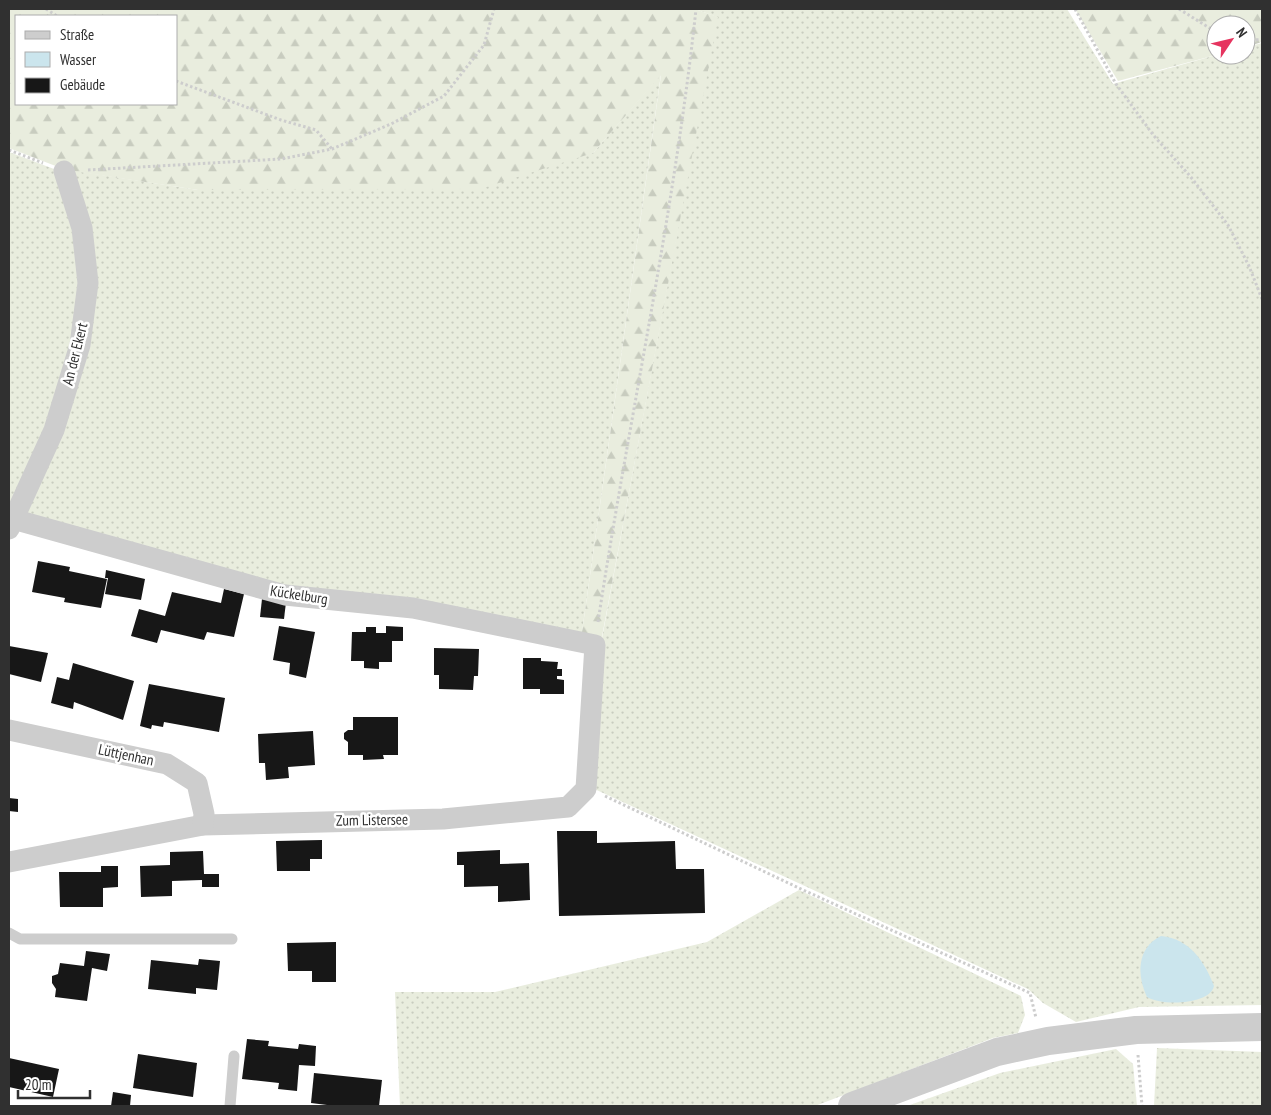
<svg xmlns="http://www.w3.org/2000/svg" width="1271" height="1115" viewBox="0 0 1271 1115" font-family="'PT Sans Narrow',sans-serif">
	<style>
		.grass { fill: url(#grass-dots) }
		.forest { fill: url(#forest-firs); fill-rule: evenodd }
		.water { fill: #cbe5ed }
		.building { fill: #171717 }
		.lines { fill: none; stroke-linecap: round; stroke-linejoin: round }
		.path { stroke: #cdcdcd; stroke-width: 3; stroke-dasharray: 2.5 2.5; stroke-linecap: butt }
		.service { stroke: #cdcdcd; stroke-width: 11 }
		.minor { stroke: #cdcdcd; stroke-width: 21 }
		.tertiary { stroke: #cdcdcd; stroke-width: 28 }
		.labels { text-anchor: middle; stroke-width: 5; stroke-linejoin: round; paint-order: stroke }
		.street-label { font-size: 15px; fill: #303030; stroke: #fff }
	</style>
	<defs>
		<pattern id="grass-dots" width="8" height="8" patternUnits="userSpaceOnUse" patternTransform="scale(1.25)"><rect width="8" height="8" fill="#e9edde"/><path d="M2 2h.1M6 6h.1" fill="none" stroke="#c8ccbf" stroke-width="1.8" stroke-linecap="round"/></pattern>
		<pattern id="forest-firs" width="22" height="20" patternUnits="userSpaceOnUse" patternTransform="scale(1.25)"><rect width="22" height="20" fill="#e9edde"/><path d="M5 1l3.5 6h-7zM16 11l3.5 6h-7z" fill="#c8ccbf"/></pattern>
	</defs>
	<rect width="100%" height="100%" fill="#fff"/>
	<g class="grass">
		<polygon points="695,9 1067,9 1113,84 1216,55 1246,55 1246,47 1262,43 1262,1005 1139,1007 1076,1022 1043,1003 1028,989 588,786 600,649 717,17"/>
		<polygon points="661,74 581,639 285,592 16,519 92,284 67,172 76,171 198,190 593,153"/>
		<polygon points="9,152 62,172 80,230 78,345 9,515"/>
		<polygon points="799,890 1021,996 1025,1015 1018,1033 993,1038 815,1106 400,1106 395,992 495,992 707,942"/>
		<polygon points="1157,1048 1262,1052 1262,1106 1154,1106"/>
		<polygon points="1116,1049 1133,1064 1137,1106 907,1106 1000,1073"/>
	</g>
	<g class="forest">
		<path d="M9 9H695L718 17 601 642 581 639 661 75 593 153 480 189 198 190 66 170 9 148ZM16 16H176V104H16Z"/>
		<polygon points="1075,9 1262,9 1262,42 1246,47 1246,25 1216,25 1216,55 1118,81"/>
	</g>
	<path class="water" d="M1161 936C1190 939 1204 961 1214 986 1210 1005 1161 1006 1147 997 1137 976 1136 948 1161 936Z"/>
	<g class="building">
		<polygon points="38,561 70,567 69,571 107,579 101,608 64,602 65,598 32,592"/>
		<polygon points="106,570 145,579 141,600 105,594 108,578 105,578"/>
		<polygon points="224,589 244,594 234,637 207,632 204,640 161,630 157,643 131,636 139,609 165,616 172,592 221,603"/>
		<polygon points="262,599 286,602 284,619 260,617"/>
		<polygon points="279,626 315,632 306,678 289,674 290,663 273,660"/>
		<polygon points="386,626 403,627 403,641 392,641 392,662 379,662 379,669 364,668 364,661 351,661 352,632 366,632 366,627 376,627 376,633 386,633"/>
		<polygon points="9,646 48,653 41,682 9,674"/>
		<polygon points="434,648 479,649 478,676 474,676 473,690 439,689 439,675 434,675"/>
		<polygon points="523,658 541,658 541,661 558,662 557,669 562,669 562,676 557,676 557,679 564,680 564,694 540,694 540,689 523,689"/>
		<polygon points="73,663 134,681 123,720 74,702 73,709 51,703 57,677 69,680"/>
		<polygon points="149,684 225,698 219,732 164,722 163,727 152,725 151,729 140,726"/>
		<polygon points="353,717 398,717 398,755 383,755 384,759 363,760 363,755 348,755 348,742 344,739 344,733 348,730 353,730"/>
		<polygon points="313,731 315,765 288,767 289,778 266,780 265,763 259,763 258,734"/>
		<polygon points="9,798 18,799 18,812 9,811"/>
		<polygon points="557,831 597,831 597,843 675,841 676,869 704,869 705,913 559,916"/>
		<polygon points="322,840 322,859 310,859 310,871 277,871 276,841"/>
		<polygon points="500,850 500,864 529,863 530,900 498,902 498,886 464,887 464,865 457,865 457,852"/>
		<polygon points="203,851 204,874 219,874 219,887 202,887 202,880 172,881 172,896 141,897 140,866 170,865 170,852"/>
		<polygon points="101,866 118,866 118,887 103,888 103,907 60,907 59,872 101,872"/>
		<polygon points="336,942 336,982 312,982 312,971 288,971 287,943"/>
		<polygon points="86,951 110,954 107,971 92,968 87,1001 55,997 56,989 52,983 52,976 58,974 60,963 84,966"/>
		<polygon points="199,959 220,961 217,990 196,988 196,994 148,989 151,960 198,965"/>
		<polygon points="247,1039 269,1041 268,1046 298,1049 299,1044 316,1046 315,1066 299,1065 297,1091 278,1089 279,1083 242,1079"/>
		<polygon points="138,1054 197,1063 193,1097 133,1088"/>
		<polygon points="9,1058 59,1069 53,1097 9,1087"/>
		<polygon points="314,1073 382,1080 379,1106 335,1106 311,1103"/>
		<polygon points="113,1092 131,1095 130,1106 111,1106"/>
	</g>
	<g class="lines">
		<g class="path">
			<polyline points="46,9 57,16"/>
			<polyline points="1075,9 1116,84 1154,136 1190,176 1228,225 1249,266 1262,299"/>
			<polyline points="1179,9 1216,32"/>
			<polyline points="1246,39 1262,40"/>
			<polyline points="176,81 281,120 316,130 332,149"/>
			<polyline points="9,150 43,163"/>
			<polyline points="88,170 281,159 332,149 391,124 444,96 484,45 494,9"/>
			<path d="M598 622C629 418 674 215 696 9"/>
			<polyline points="605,796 801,889 1030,993 1036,1018"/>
			<polyline points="1138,1055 1142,1106"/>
		</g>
		<g class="service">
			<polyline points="9,933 20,939 232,939"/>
			<polyline points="230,1106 234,1056"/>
		</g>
		<g class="minor">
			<polyline points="9,518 285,595 413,608 595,645 586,789 568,807 443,819 203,825 9,862"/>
			<polyline points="9,529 54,430 80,345 88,283 82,228 64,171"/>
			<polyline points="9,730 167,764 197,783 204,814 203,825"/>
		</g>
		<polyline class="tertiary" points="852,1106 997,1052 1048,1041 1136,1030 1262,1027"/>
	</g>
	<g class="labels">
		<g class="street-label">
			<text transform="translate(75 354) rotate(-76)" y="5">An der Ekert</text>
			<text transform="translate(299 595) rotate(9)" y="5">Kückelburg</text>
			<text transform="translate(126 755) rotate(12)" y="5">Lüttjenhan</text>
			<text transform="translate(372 820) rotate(-1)" y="5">Zum Listersee</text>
		</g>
	</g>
	<rect width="1271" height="1115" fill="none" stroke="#303030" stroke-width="20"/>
	<rect x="15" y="15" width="162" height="90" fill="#ffffff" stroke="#acacac"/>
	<rect x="25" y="31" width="25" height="8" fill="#cdcdcd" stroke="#acacac"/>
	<text x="60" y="40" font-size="15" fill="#303030">Straße</text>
	<rect x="25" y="52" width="25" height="15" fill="#cbe5ed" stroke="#acacac"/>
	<text x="60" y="65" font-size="15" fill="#303030">Wasser</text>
	<rect x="25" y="78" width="25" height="15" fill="#171717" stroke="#acacac"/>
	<text x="60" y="90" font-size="15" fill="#303030">Gebäude</text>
	<g transform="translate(1231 40) rotate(55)"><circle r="24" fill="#ffffff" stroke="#acacac"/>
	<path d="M0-4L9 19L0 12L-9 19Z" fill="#e6345f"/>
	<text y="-8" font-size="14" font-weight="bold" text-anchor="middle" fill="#303030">N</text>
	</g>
	<path d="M18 1090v8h72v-8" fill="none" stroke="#303030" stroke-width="2.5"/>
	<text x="25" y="1090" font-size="15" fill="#303030" stroke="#ffffff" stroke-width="4" paint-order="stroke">20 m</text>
</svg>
